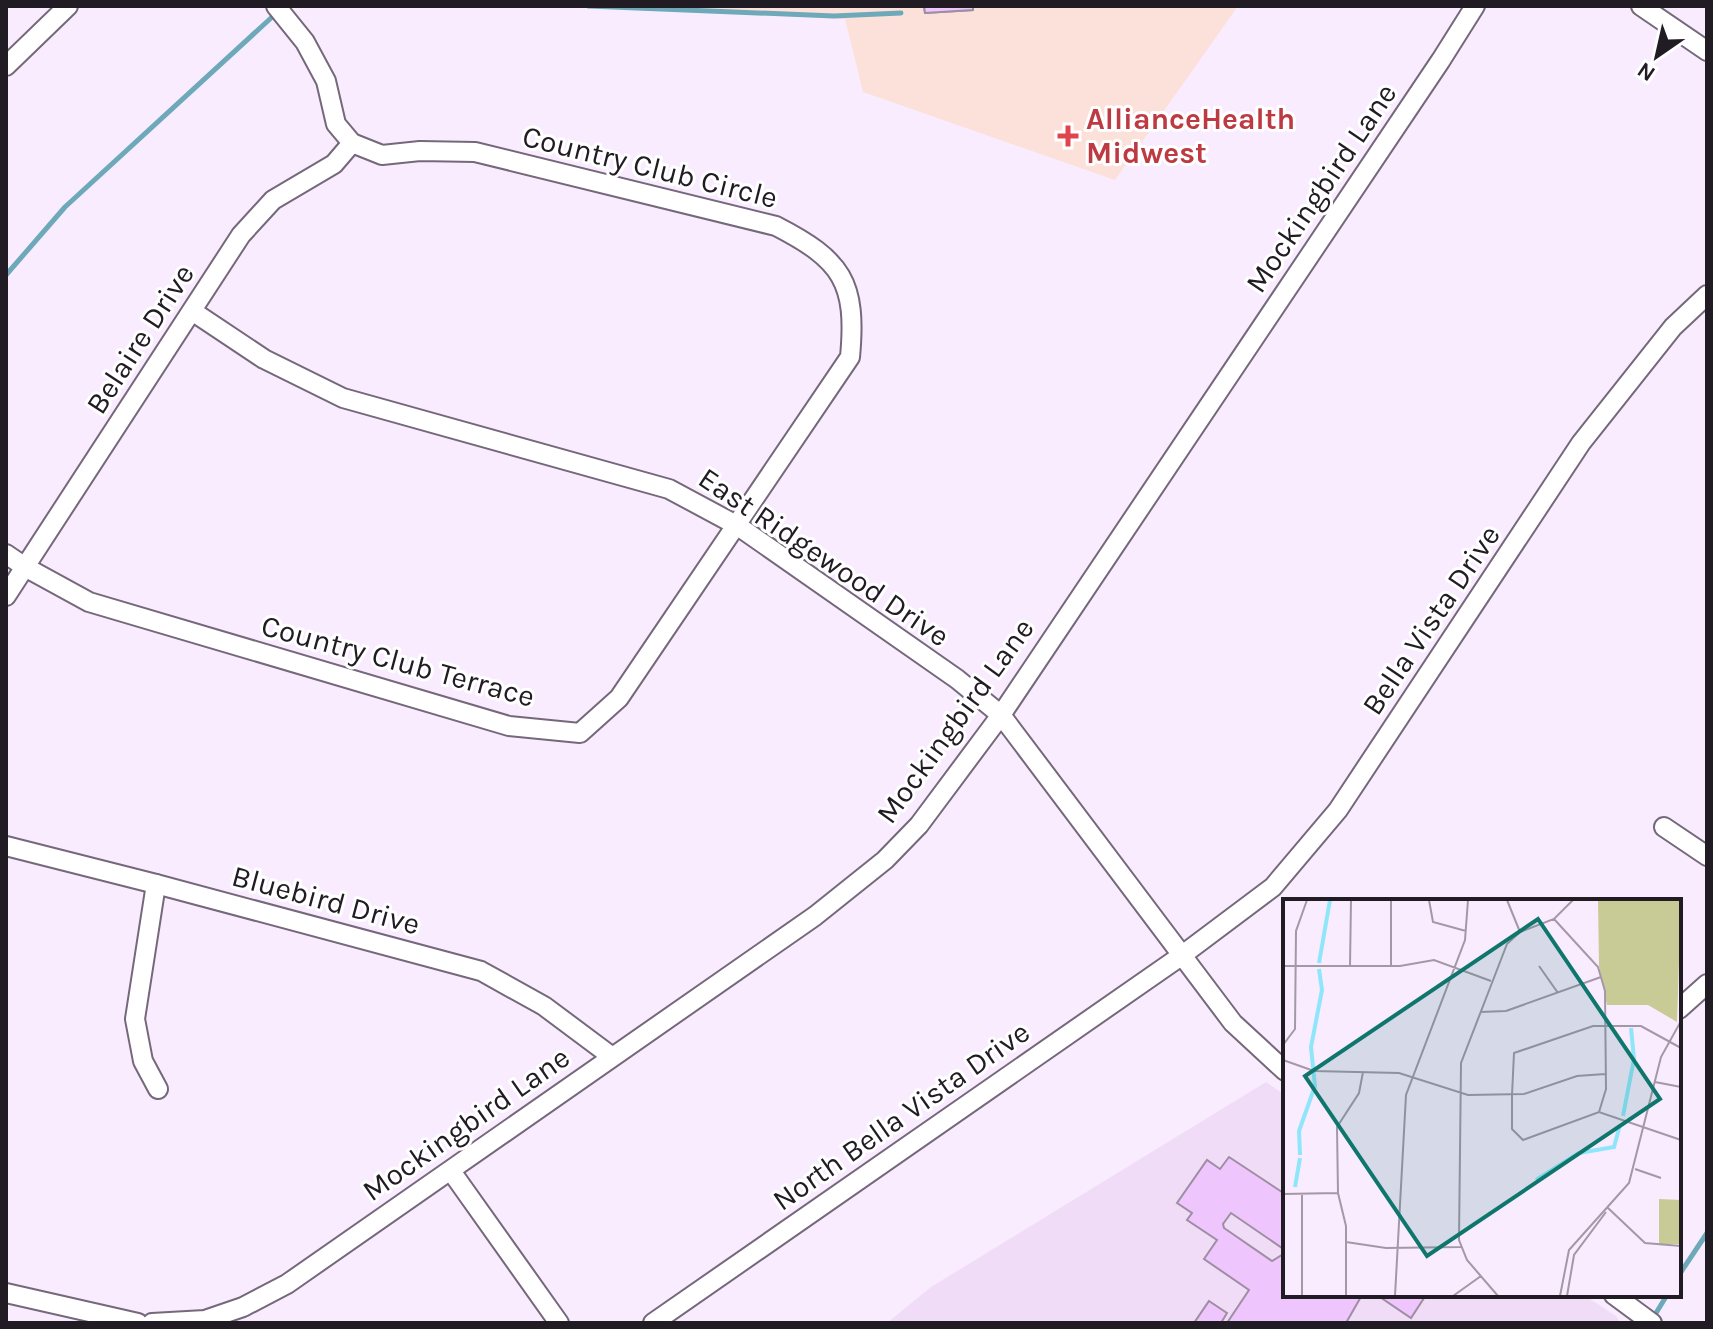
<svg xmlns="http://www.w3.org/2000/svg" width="1713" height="1329" viewBox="0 0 1713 1329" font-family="Karla,sans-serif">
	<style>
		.built { fill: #f1dcf8 }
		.medical { fill: #fbe1da }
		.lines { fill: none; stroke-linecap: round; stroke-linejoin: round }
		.stream { stroke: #6ea9ba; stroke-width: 5 }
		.building { fill: #efc5fd; stroke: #9d8ea2; stroke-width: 2 }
		.minor-casing { stroke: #76687b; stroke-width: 22 }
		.minor { stroke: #fff; stroke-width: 18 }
		.health-dot { fill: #e0444e; stroke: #fff; stroke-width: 3 }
		.labels { text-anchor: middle; stroke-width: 6; stroke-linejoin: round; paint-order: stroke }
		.health-label { font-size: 30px; font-weight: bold; fill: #be3a42; stroke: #fff; text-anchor: start }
		.street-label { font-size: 30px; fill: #211b23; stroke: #fff }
		.inset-river { fill: none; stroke: #8fe6fa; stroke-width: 4 }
		.inset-road { fill: none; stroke: #a398a6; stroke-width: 2 }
		.view { fill: #0f766e; fill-opacity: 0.15; stroke: #0f766e; stroke-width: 4 }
		.inset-edge { fill: none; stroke: #211b23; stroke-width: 4 }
	</style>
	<rect width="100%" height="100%" fill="#f9ecfe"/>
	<polygon class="built" points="1266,1082 1285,1095 1285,1295 1584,1295 1616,1316 1620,1323 887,1323 931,1287"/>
	<polygon class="medical" points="619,6 1238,6 1115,180 863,92 845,19 641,10"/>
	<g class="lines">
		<g class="stream">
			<polyline points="588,6 834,16 901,13"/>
			<polyline points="6,275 65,207 271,18"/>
			<polyline points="1679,1275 1707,1233"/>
			<polyline points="1653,1318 1667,1295"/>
		</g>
	</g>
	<g class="building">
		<polygon points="924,6 973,6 973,10 925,13"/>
		<polygon points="924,6 973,6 973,10 925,13"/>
		<polygon points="1229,1157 1285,1194 1285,1250 1231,1213 1223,1224 1224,1228 1272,1261 1285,1253 1285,1295 1362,1295 1346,1323 1227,1323 1249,1290 1204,1259 1217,1240 1187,1220 1192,1213 1177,1203 1207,1160 1220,1169"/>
		<polygon points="1377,1295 1426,1295 1411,1318"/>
		<polygon points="1209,1301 1227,1313 1221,1323 1194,1323"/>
	</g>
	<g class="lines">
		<g class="minor-casing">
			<g id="minor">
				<polyline points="1641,6 1707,51"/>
				<polyline points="6,66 68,6"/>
				<polyline points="192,311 264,359 343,398 669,489 738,526 957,679 1001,715 1233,1023 1285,1071"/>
				<path d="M6 554 25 567 89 602 509 726 580 733 619 698 850 357C857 282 842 260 776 226L475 152 420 151 382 155 352 143 336 124 326 81 305 42 276 6"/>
				<polyline points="6,596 241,235 273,200 334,164 352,143"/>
				<polyline points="1664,827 1707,856"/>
				<polyline points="6,846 156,884 481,971 544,1006 611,1056"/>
				<polyline points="156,884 135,1019 143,1061 158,1089"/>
				<polyline points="1679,1009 1707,984"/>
				<polyline points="451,1171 559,1323"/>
				<polyline points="6,1293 138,1323"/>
				<polyline points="1614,1295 1652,1323"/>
				<polyline points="152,1323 205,1320 243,1307 287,1284 815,916 885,860 919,825 1001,715 1441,60 1475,6"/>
				<polyline points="653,1323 1181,956 1273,887 1338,810 1581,443 1673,327 1707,295"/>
			</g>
		</g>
		<use href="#minor" class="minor"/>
	</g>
	<path class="health-dot" d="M1064 124h8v8h8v8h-8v8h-8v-8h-8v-8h8z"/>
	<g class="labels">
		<g class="health-label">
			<text x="1086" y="129">AllianceHealth<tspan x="1086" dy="34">Midwest</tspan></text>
		</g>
		<g class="street-label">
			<text transform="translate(650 167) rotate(14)" y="10">Country Club Circle</text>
			<text transform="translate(1321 188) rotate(-56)" y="10">Mockingbird Lane</text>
			<text transform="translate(140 339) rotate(-57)" y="10">Belaire Drive</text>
			<text transform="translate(824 557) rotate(34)" y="10">East Ridgewood Drive</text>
			<text transform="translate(1431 620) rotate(-56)" y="10">Bella Vista Drive</text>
			<text transform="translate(398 661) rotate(15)" y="10">Country Club Terrace</text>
			<text transform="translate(955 721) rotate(-54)" y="10">Mockingbird Lane</text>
			<text transform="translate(326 900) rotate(15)" y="10">Bluebird Drive</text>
			<text transform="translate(901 1116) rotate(-35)" y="10">North Bella Vista Drive</text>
			<text transform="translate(466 1124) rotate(-35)" y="10">Mockingbird Lane</text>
		</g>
	</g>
	<g transform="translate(1283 899)">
		<rect width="398" height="398" fill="#f9ecfe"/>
		<path d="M315 1H398L394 123 365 106H324L316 67ZM376 300 398 301V345H376Z" fill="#c8cb95"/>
		<path class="inset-river" d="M36 64 47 1M340 217 351 160 348 129M17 256 16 232 32 187 28 148 39 91 36 70M253 281 296 254 331 248 337 226M12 288 17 259"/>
		<path class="inset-road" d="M108 1V67M146 1 150 23 183 32M224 1 237 33M271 20 315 68 322 92 323 190 316 213M0 67H117L151 61 208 82M67 67 68 1M256 67 275 94M197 113 223 112 318 78M0 146 12 130 13 32 24 1M398 149 358 127H310L231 154 229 196V230L240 241 316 213 398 241M0 161 31 172 116 174 185 196 241 195 294 177 322 175M372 183 398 188M352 270 378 279M0 295 55 294M325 309 362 344 398 347M63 343 103 349 178 348M19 397V296M63 397V327L55 294 54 228 76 194 80 173M112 397 123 196 182 41 185 1M170 397 198 377M215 397 184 361 176 341 178 164 224 45 237 33 271 20 290 1M277 397 286 351 346 284 378 158 398 122M284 397 291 356 323 313"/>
		<path class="view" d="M255 20 377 200 144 357 22 177Z"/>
		<rect width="398" height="398" class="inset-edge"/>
	</g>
	<rect width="1713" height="1329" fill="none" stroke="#211b23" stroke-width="16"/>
	<g transform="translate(1657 56) rotate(214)" stroke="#ffffff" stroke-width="6" paint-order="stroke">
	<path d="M0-6L14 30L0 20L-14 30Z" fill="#211b23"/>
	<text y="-12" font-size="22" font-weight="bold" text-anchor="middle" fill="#211b23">N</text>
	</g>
</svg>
